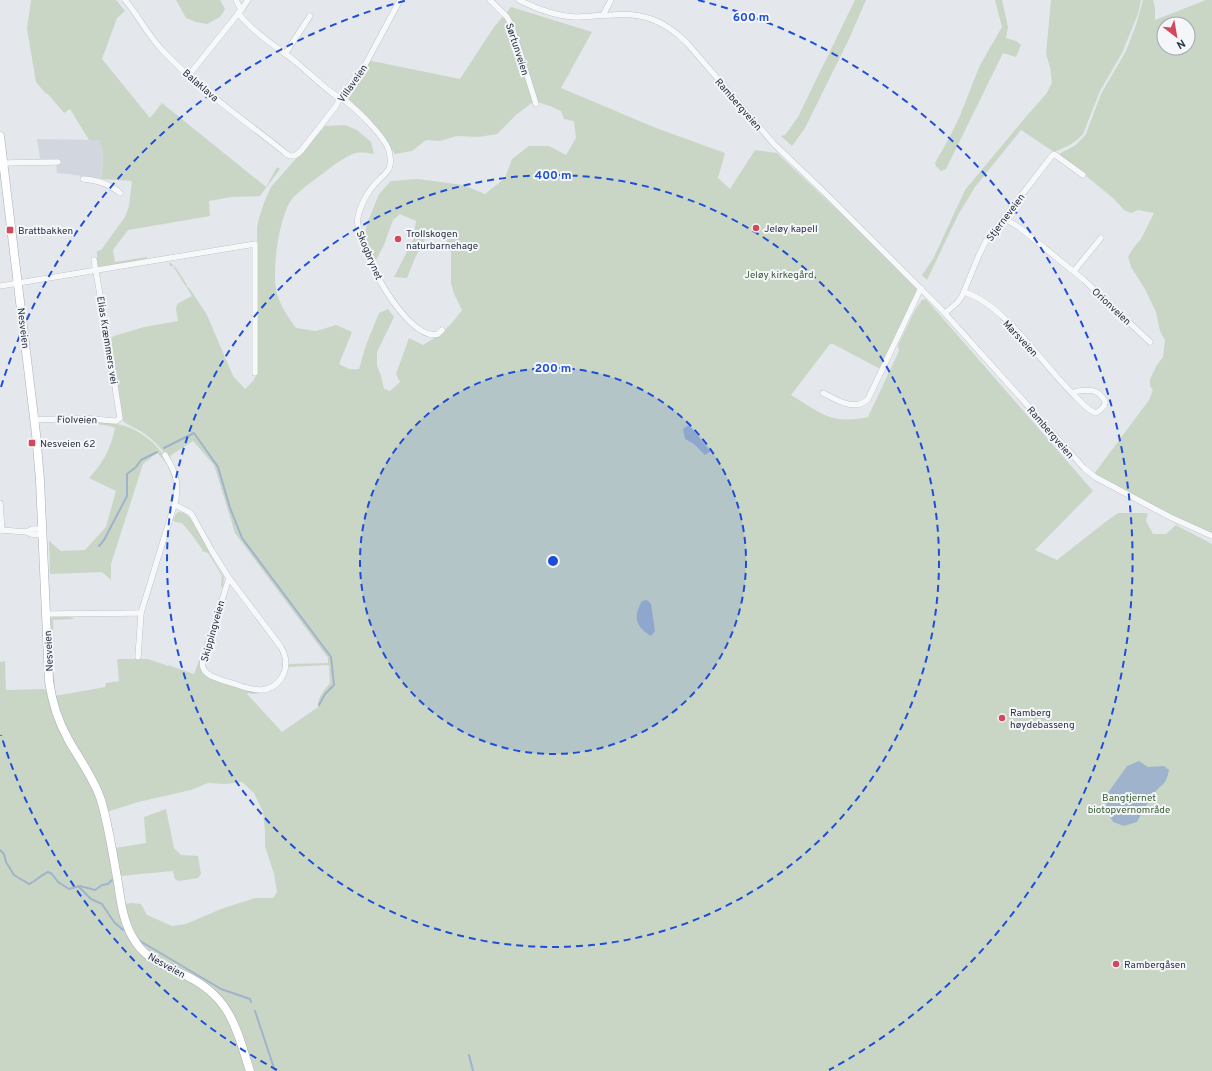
<svg xmlns="http://www.w3.org/2000/svg" width="1212" height="1071" viewBox="0 0 1212 1071" font-family="Overpass,sans-serif">
	<style>
		.built { fill: #d2d6de }
		.green { fill: #c9d6c5; fill-rule: evenodd }
		.water { fill: #9fb4cc }
		.lines { fill: none; stroke-linecap: round; stroke-linejoin: round }
		.stream { stroke: #9fb4cc; stroke-width: 2 }
		.street-casing { stroke: #a9aeb7; stroke-width: 6 }
		.secondary-casing { stroke: #a9aeb7; stroke-width: 9 }
		.street { stroke: #f7f8fa; stroke-width: 5.5 }
		.secondary { stroke: #fff; stroke-width: 8 }
		.ring { fill: none; stroke: #1d4ed8; stroke-width: 2; stroke-dasharray: 7 5 }
		.poi-dot { fill: #d1495b; stroke: #f4f6f9; stroke-width: 1.5 }
		.labels { text-anchor: middle; stroke-width: 4; stroke-linejoin: round; paint-order: stroke }
		.street-label { font-size: 10px; fill: #2b3445; stroke: #f4f6f9 }
		.poi-label { font-size: 10px; fill: #2b3445; stroke: #f4f6f9; text-anchor: start }
		.park-label { font-size: 10px; fill: #3f6138; stroke: #f4f6f9 }
		.centre { fill: #1d4ed8; stroke: #f4f6f9; stroke-width: 2 }
		.ring-label { font-size: 12px; text-anchor: middle; font-weight: bold; fill: #1d4ed8; stroke: #f4f6f9; stroke-width: 4; stroke-linejoin: round; paint-order: stroke }
	</style>
	<rect width="100%" height="100%" fill="#e4e7ec"/>
	<polygon class="built" points="37,139 99,140 103,151 102,179 69,174 57,173 56,159 40,159"/>
	<g class="green">
		<polygon points="31,0 116,0 125,11 117,18 102,59 150,118 162,103 266,187 277,167 280,169 260,196 231,197 209,201 210,216 128,230 113,250 115,262 147,257 147,259 98,267 97,266 97,251 101,250 125,217 129,206 132,181 102,179 103,151 99,140 89,140 70,109 64,113 48,94 46,94 36,82 27,29"/>
		<polygon points="176,0 220,0 225,9 220,17 207,24 196,22 186,18"/>
		<polygon points="855,0 866,0 848,41 805,128 792,146 781,136 785,135 798,117"/>
		<polygon points="995,0 1002,0 1008,27 1006,38 1016,41 1021,45 1016,57 1003,53 946,169 941,171 936,166 935,163 948,140 959,118 980,65 1002,27"/>
		<polygon points="1051,0 1141,0 1138,14 1122,53 1100,91 1083,134 1079,138 1070,145 1054,152 1021,130 975,187 958,215 927,280 922,275 933,259 965,190 1024,119 1046,94 1052,83 1050,67 1046,54"/>
		<path d="M1143 0H1153L1155 7V20L1206 0H1212V534L1184 522 1094 474 1149 400 1153 390 1150 386V379L1157 365 1163 357 1165 340 1160 331 1156 312 1145 289 1131 267 1128 257 1134 247 1141 239 1154 213 1138 210 1131 213 1124 210 1113 198 1059 154 1076 145 1086 134 1101 94 1126 51 1136 25ZM1164 24H1188V48H1164Z"/>
		<path d="M511 7 592 32 561 88 656 128 725 153 718 178 730 189 755 150 777 153 848 220 917 289 916 290 917 291 882 370 833 344H830L791 395C803 402 815 411 827 416 839 421 856 420 868 417L899 351 898 345 915 310 922 300 926 299 1093 491 1035 550 1057 560 1108 520 1118 513H1148L1146 521 1153 534H1166L1176 525 1212 544V1071H0V662L5 661 6 690 44 689 55 696 105 687 106 683 119 681 117 659H148L168 666V665L194 674 200 658H201C199 666 200 672 208 677L248 691 259 693 254 694 248 693 247 694 282 732 318 707C317 698 325 689 330 683L329 665 288 667 289 664 328 663V658L235 533 214 465 193 441 170 456 178 476C170 459 160 445 145 434 138 429 129 426 123 421L111 338 114 336 144 327 178 321 176 309 177 304 192 296 173 266H170L169 262C177 267 182 277 187 285L186 286 190 289 207 315 233 376 245 389 254 380 257 373 258 277 257 228 259 218 265 200 271 187 285 171 325 126 345 125 357 130 371 142 374 154C368 153 362 152 356 153 349 154 331 167 325 172 315 179 300 190 292 199 279 216 271 273 277 294 281 307 288 317 296 328L316 331 336 325 352 332 339 364 349 369H359L366 345 379 313 388 309 394 317 377 352V366L381 376 384 389 390 391 400 382 396 374 409 338 423 345 439 335 451 324 462 310 454 294 451 283V252L446 239 429 232 415 258 407 278 394 277 413 240 416 221 400 214 393 220 384 245 376 260 368 251 363 241 367 224 379 194 391 181 418 179 463 185 485 194 505 178 512 159 529 146H549L566 155 576 138 574 121 564 119 561 111 550 106 534 101 516 115 497 134 479 137 457 136 440 141 426 140 412 151 395 154 364 116 345 95 367 60 460 79 494 27ZM242 782 254 793 263 812 265 831V846L274 874 277 892 273 898H255L221 909 186 924 172 926 147 915 141 904 131 903 125 904 120 876 173 871 175 879 179 881 198 878 201 874 198 856 181 855 174 848 166 809 144 817 146 843 115 848 107 812 138 802 191 790 208 783 225 784Z"/>
		<path d="M91 421C103 422 117 423 128 427 152 436 176 462 174 489 173 474 168 463 157 453L143 464 111 564V580L102 572 50 574 49 541 61 551 85 550 106 527 116 491 89 478C103 463 111 448 115 428L110 426 91 423Z"/>
		<path d="M178 512C193 511 202 539 208 550 212 558 217 566 222 574L224 577 223 586 221 587 222 576 208 553 202 551V549L189 531 182 523 175 522 173 520 176 514Z"/>
		<polygon points="53,617 70,617 75,619 53,620 54,659 52,659 55,686 53,686 50,619"/>
	</g>
	<g class="water">
		<path d="M687 426H689C698 434 702 443 711 451L705 455 694 444 685 439 683 429Z"/>
		<path d="M647 600 651 604 655 631 651 636C635 626 633 617 642 601Z"/>
		<path d="M1139 761 1148 767 1164 766 1169 770C1166 787 1161 783 1154 794 1147 803 1142 812 1137 822L1124 826 1113 822 1106 808 1107 794 1127 766Z"/>
	</g>
	<g class="lines">
		<g class="stream">
			<polyline points="164,448 194,433 218,467 230,508 242,538 331,657 334,685 325,694 319,705"/>
			<polyline points="99,546 104,540 127,496 127,474 136,467 141,460 157,452"/>
			<path d="M0 850 4 854 6 862 14 875 29 884C36 881 41 875 48 872L52 874 58 882 69 889 80 886 95 890 102 885 108 884 112 880"/>
			<polyline points="78,886 91,899 102,904 114,922 123,930"/>
			<polyline points="140,941 221,989 250,999 251,1002"/>
			<polyline points="255,1011 275,1071"/>
			<polyline points="469,1055 473,1071"/>
		</g>
		<g class="street-casing">
			<g id="street">
				<path d="M125 0C139 16 148 36 163 51 200 90 246 121 288 155 293 158 297 155 301 151L336 106 340 98 365 65 400 0"/>
				<polyline points="236,0 241,10"/>
				<polyline points="490,0 507,17 511,24 536,104"/>
				<path d="M519 0C537 9 555 16 575 17 588 17 599 15 612 15 643 12 665 21 687 43L774 144 823 191 941 309 1084 468 1095 477 1170 517 1212 536"/>
				<path d="M238 13C254 33 277 47 296 62 308 72 319 83 331 92 336 96 343 99 348 103 359 112 386 138 389 151 394 172 385 172 374 185 367 193 360 206 358 217 353 243 407 343 438 334L442 330"/>
				<polyline points="603,15 611,0"/>
				<polyline points="285,54 310,16"/>
				<polyline points="189,75 241,10 248,0"/>
				<polyline points="4,163 58,162"/>
				<path d="M83 179C97 180 109 183 120 193"/>
				<polyline points="1004,218 1020,228 1084,280 1150,342"/>
				<polyline points="1074,271 1101,238"/>
				<polyline points="0,286 255,244 255,373"/>
				<path d="M964 292C1006 305 1043 366 1075 396 1081 402 1088 411 1096 413 1101 410 1106 406 1105 401 1103 398 1101 395 1098 393 1092 389 1078 390 1072 393"/>
				<polyline points="945,313 957,303 962,296 979,255 986,241 1051,157 1054,154 1083,175"/>
				<path d="M823 393C837 400 855 412 868 399L921 288"/>
				<polyline points="35,420 82,418 114,421 116,421 120,418 107,336 94,260"/>
				<polyline points="0,503 2,530"/>
				<path d="M175 505 189 512 192 515 212 551 229 578 281 647C286 656 288 667 282 677 271 696 251 690 235 684 227 682 218 679 211 676 204 672 201 667 203 660L229 578"/>
				<polyline points="0,530 27,532 31,534 42,535"/>
				<polyline points="27,532 32,529 41,529"/>
				<polyline points="46,614 141,613"/>
				<path d="M138 657 141 613 176 499C178 478 176 473 165 455"/>
			</g>
		</g>
		<g class="secondary-casing">
			<path id="secondary" d="M0 136 36 434 40 480 49 681C52 702 58 721 68 739 79 759 94 778 101 800 109 827 113 856 118 883 121 904 124 927 137 944 149 961 169 967 187 976 231 998 236 1028 250 1071"/>
		</g>
		<use href="#street" class="street"/>
		<use href="#secondary" class="secondary"/>
	</g>
	<circle cx="553" cy="561" r="193" fill="#1d4ed8" fill-opacity=".12"/>
	<g class="ring">
		<circle cx="553" cy="561" r="193"/>
		<circle cx="553" cy="561" r="386"/>
		<path d="M277 1070A579 579 0 0 1 1 735M1 387A579 579 0 0 1 408 0M698 0A579 579 0 0 1 829 1070"/>
	</g>
	<g class="poi-dot">
		<circle cx="756" cy="228" r="4"/>
		<rect x="6" y="226" width="8" height="8" rx="2"/>
		<circle cx="398" cy="239" r="4"/>
		<rect x="28" y="439" width="8" height="8" rx="2"/>
		<circle cx="1002" cy="718" r="4"/>
		<circle cx="1116" cy="964" r="4"/>
	</g>
	<g class="labels">
		<g class="street-label">
			<text transform="translate(518 49) rotate(72)" y="4">Sørtunveien</text>
			<text transform="translate(352 83) rotate(-55)" y="4">Villaveien</text>
			<text transform="translate(201 85) rotate(41)" y="4">Balaklava</text>
			<text transform="translate(739 104) rotate(49)" y="4">Rambergveien</text>
			<text transform="translate(1005 217) rotate(-53)" y="4">Stjerneveien</text>
			<text transform="translate(370 255) rotate(67)" y="4">Skogbrynet</text>
			<text transform="translate(1112 306) rotate(43)" y="4">Orionveien</text>
			<text transform="translate(24 328) rotate(83)" y="4">Nesveien</text>
			<text transform="translate(1021 338) rotate(47)" y="4">Marsveien</text>
			<text transform="translate(108 340) rotate(81)" y="4">Elias Kræmmers vei</text>
			<text transform="translate(77 419) rotate(1)" y="4">Fiolveien</text>
			<text transform="translate(1051 432) rotate(49)" y="4">Rambergveien</text>
			<text transform="translate(212 631) rotate(-74)" y="4">Skippingveien</text>
			<text transform="translate(48 651) rotate(-93)" y="4">Nesveien</text>
			<text transform="translate(167 965) rotate(29)" y="4">Nesveien</text>
		</g>
		<g class="poi-label">
			<text x="764" y="232">Jeløy kapell</text>
			<text x="18" y="234">Brattbakken</text>
			<text x="406" y="237">Trollskogen<tspan x="406" dy="12">naturbarnehage</tspan></text>
			<text x="40" y="447">Nesveien 62</text>
			<text x="1010" y="716">Ramberg<tspan x="1010" dy="12">høydebasseng</tspan></text>
			<text x="1124" y="968">Rambergåsen</text>
		</g>
		<g class="park-label">
			<text x="779" y="278">Jeløy kirkegård</text>
			<text x="1129" y="801">Bangtjernet<tspan x="1129" dy="12">biotopvernområde</tspan></text>
		</g>
	</g>
	<circle cx="553" cy="561" r="6" class="centre"/>
	<g class="ring-label">
		<text x="751" y="21">600 m</text>
		<text x="553" y="179">400 m</text>
		<text x="553" y="372">200 m</text>
	</g>
	<g transform="translate(1176 36) rotate(149)"><circle r="19" fill="#f4f6f9" stroke="#a4a8b1"/>
	<path d="M0-3L7 15L0 10L-7 15Z" fill="#d1495b"/>
	<text y="-6" font-size="11" font-weight="bold" text-anchor="middle" fill="#2b3445">N</text>
	</g>
</svg>
